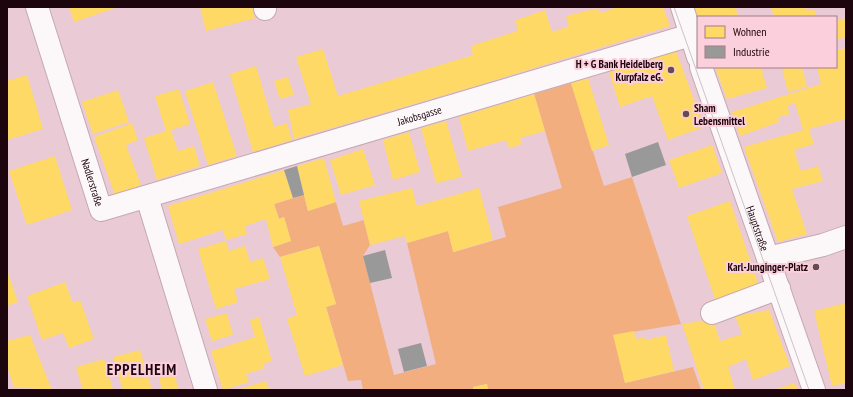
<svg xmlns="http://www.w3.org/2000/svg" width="853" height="397" viewBox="0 0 853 397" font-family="'PT Sans Narrow',sans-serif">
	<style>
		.green { fill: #f2ae7e }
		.homes { fill: #ffd966 }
		.industry { fill: #999 }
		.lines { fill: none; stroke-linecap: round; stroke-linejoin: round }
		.minor-casing { stroke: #c4a9b1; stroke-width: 24 }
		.minor { stroke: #fcf7f9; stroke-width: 22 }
		.tram { stroke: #cdc3c6; stroke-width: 1 }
		.poi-dot { fill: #644a53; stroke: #fbcfdb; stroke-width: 1.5 }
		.labels { text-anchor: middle; stroke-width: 4; stroke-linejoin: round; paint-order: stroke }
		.poi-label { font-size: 11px; font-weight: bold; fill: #1c050d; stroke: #fbcfdb; text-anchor: end }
		.street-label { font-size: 11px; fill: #1c050d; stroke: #fbcfdb }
		.district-label { font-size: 15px; font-weight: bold; letter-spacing: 1px; fill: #1c050d; stroke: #fbcfdb }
	</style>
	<rect width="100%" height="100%" fill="#eacad4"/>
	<polygon class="green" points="571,83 604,186 632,177 681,324 614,335 625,383 693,367 701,390 488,390 487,384 473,387 473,390 363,390 361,380 348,381 326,307 336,304 319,246 280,257 273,247 291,241 284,217 279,219 274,204 304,195 308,211 336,202 343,226 364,220 370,245 363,256 394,375 436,364 407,243 448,231 454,252 506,237 498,207 562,188 534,94"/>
	<g class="homes">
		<polygon points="69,7 118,7 74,22"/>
		<polygon points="200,7 252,7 255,18 206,31"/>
		<polygon points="612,7 663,7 670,26 482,84 294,139 288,110 311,104 296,57 323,49 338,96 473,55 471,46 517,31 516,20 545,10 552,32 569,26 566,16 598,8 599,13 613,9"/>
		<polygon points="694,7 735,7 739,17 697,17"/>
		<polygon points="771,7 806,7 807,11 814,9 816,17 774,17"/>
		<polygon points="846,18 846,37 836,40 836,21"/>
		<polygon points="846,48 846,119 809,129 814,144 794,150 801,171 818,166 823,181 792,189 807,234 778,242 744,147 803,130 795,103 787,106 790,114 778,117 779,122 740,136 732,112 821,84 817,67 836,67 836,50"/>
		<polygon points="676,51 704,127 668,140 652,96 620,107 609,72"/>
		<polygon points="256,66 274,127 287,123 292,140 253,152 230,74"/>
		<polygon points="715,67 761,67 767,88 727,99"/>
		<polygon points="788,67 802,67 807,87 788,92 782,69"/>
		<polygon points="27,75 43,129 7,140 7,81"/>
		<polygon points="288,77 294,95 280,99 274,81"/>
		<polygon points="588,78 609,145 592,151 571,83"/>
		<polygon points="213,82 237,156 208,165 185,91"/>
		<polygon points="179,89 190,124 171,130 178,151 194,146 200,166 157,180 144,138 166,131 155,96"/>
		<polygon points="118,90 129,122 93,134 82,102"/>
		<polygon points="534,94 545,131 520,138 522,144 509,148 506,140 468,151 459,117"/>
		<polygon points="446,121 462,177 436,183 421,128"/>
		<polygon points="132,123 138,140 126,145 141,185 115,195 94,137"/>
		<polygon points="409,132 420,172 393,180 383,140"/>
		<polygon points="712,145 722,173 679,188 669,160"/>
		<polygon points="363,149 375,185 341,195 330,160"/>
		<polygon points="55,156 72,210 27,225 9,171"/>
		<polygon points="324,158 336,202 308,211 297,166"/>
		<polygon points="284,170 293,198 274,204 279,219 284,217 291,241 273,247 266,219 245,226 247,234 226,240 223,230 179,244 168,206"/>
		<polygon points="412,188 417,206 479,188 493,240 453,252 448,231 407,243 405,236 370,245 359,201"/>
		<polygon points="730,201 759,286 716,302 687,216"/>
		<polygon points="226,241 229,251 245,246 250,262 263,258 270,279 234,289 238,302 216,309 198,249"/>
		<polygon points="319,246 336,304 326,307 343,365 305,376 287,319 297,315 280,257"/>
		<polygon points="7,270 18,302 7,306"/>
		<polygon points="65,282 73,303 80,300 94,339 69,348 63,333 42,340 27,296"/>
		<polygon points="846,303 846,383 832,386 814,311"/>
		<polygon points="769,310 790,366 753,380 746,359 728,367 735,390 704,390 682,324 713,319 720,341 742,334 735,316"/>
		<polygon points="227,313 233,335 212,341 205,319"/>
		<polygon points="259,317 272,361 263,364 265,368 246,374 249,382 223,390 211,351 255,337 250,320"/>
		<polygon points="634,331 636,339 644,337 646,340 666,335 674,371 625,383 613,335"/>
		<polygon points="30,335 52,390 14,387 7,366 7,341"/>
		<polygon points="140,350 152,390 123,390 113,357"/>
		<polygon points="104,359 113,390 83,390 76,367"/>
		<polygon points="173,370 179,390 162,390 158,374"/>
		<polygon points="266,381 269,390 237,390"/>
		<polygon points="795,383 798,390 774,390"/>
		<polygon points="487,384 488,390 473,390 473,387"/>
	</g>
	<g class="industry">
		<polygon points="658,142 666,165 632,177 625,154"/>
		<polygon points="297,166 304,195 293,198 284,170"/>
		<polygon points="385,250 392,278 370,283 363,256"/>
		<polygon points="421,343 427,366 404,372 398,349"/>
	</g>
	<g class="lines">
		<g class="minor-casing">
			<g id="minor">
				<path id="s1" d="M37 7 101 210 691 35"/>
				<polyline points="265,7 265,9"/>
				<polyline points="682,7 698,57"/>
				<path id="s2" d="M701 67 814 390"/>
				<polyline points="147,197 206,390"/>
				<polyline points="768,258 823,245 846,237"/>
				<polyline points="712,313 779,288"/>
			</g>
		</g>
		<use href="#minor" class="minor"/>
		<polyline class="tram" points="674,7 809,390"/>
	</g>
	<g class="poi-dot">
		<circle cx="671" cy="70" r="4"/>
		<circle cx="686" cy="114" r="4"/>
		<circle cx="816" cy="267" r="4"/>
	</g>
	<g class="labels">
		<g class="poi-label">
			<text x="663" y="68">H + G Bank Heidelberg<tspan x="663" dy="13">Kurpfalz eG.</tspan></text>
			<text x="694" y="112" text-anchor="start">Sham<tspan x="694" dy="13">Lebensmittel</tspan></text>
			<text x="808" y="271">Karl-Junginger-Platz</text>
		</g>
		<g class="street-label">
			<text dy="4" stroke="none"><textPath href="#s1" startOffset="545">Jakobsgasse</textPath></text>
			<text dy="4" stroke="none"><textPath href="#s1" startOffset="184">Nadlerstraße</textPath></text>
			<text dy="4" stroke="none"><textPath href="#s2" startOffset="171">Hauptstraße</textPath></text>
		</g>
		<g class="district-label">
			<text x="142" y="375">EPPELHEIM</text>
		</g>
	</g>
	<rect width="853" height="397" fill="none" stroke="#1c050d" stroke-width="16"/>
	<rect x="697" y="16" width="140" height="52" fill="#fbcfdb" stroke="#a27e89"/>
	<rect x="705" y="26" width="20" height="12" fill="#ffd966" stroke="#a27e89"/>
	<text x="733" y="36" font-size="12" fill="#1c050d">Wohnen</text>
	<rect x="705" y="46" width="20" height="12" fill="#999999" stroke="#a27e89"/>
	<text x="733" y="56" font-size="12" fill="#1c050d">Industrie</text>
</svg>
